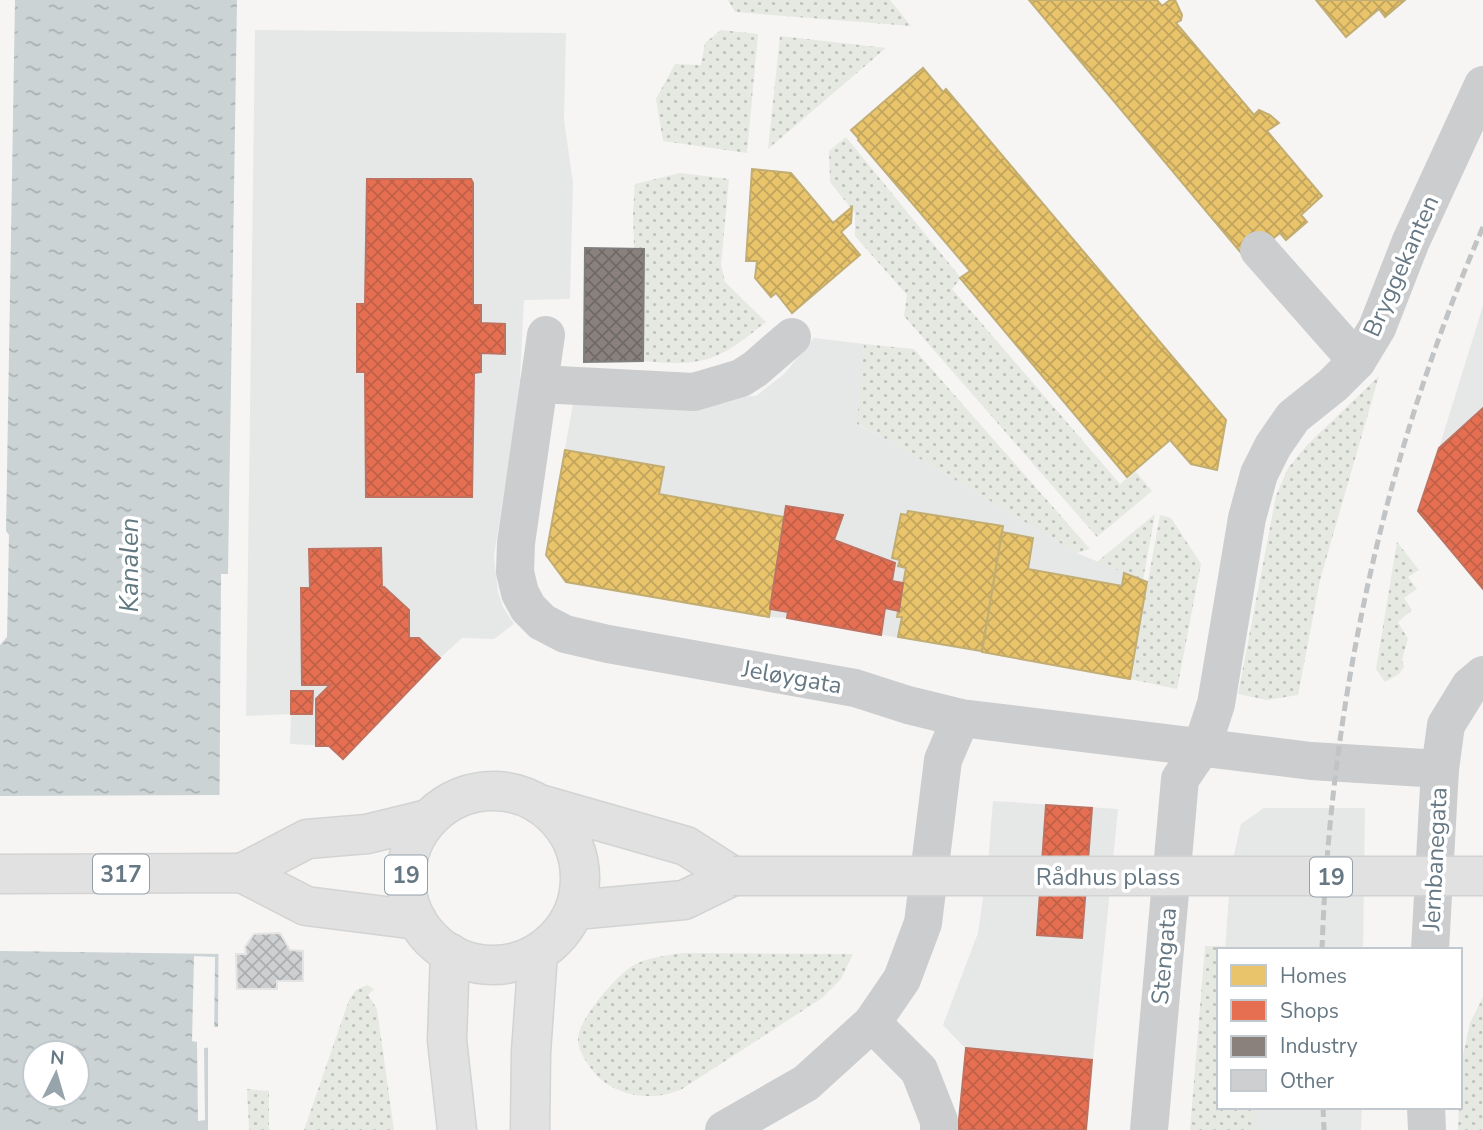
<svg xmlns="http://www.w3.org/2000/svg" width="1483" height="1130" viewBox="0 0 1483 1130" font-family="'Nunito Sans',sans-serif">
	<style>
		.built { fill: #e6e7e7 }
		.grass { fill: url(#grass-dots) }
		.water { fill: url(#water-ripples); fill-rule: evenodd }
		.pier { fill: #f6f5f4 }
		.homes { fill: url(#homes-cross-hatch); stroke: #c2ad72; stroke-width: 2 }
		.shops { fill: url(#shops-cross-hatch); stroke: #c07260; stroke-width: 2 }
		.industry { fill: url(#industry-cross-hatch); stroke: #7f7e7e; stroke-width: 2 }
		.building { fill: url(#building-cross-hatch); stroke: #e5e4e4; stroke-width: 2 }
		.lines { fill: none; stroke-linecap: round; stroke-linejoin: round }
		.major-casing { stroke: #d3d3d3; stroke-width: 41 }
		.highway-casing { stroke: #d2d3d3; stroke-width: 41 }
		.minor { stroke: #cccdce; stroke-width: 38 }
		.major { stroke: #e0e1e0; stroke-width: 38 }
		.highway { stroke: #e0e1e0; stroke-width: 38 }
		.rail { stroke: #c1c3c4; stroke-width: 5; stroke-dasharray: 10 5; stroke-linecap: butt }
		.highway-bridge-casing { stroke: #d2d3d3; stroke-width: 41; stroke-linecap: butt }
		.highway-bridge { stroke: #e0e1e0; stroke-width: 38 }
		.labels { text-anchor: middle; stroke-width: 7; stroke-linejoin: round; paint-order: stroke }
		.shield { fill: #fff; stroke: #94a0a9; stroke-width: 2 }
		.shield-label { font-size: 23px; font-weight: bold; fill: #667884 }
		.street-label { font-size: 24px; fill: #667884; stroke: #fff }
		.water-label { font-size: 26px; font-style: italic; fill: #617981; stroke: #fff }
	</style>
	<defs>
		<pattern id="grass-dots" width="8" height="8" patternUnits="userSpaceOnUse" patternTransform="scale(1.75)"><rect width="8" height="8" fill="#e6e8e2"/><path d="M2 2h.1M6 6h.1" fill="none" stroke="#bec1bd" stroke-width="1.8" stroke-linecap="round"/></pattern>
		<pattern id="water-ripples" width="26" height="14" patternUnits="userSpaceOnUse" patternTransform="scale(1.75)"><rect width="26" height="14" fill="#cbd3d5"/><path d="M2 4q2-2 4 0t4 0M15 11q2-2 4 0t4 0" fill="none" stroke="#a9b0b2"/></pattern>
		<pattern id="homes-cross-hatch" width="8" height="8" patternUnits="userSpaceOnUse" patternTransform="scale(1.75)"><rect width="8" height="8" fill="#e9c46a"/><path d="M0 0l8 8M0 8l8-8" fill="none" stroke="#c1a45d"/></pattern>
		<pattern id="shops-cross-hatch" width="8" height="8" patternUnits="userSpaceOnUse" patternTransform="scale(1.75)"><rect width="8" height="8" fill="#e76f51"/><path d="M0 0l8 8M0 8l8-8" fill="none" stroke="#bf6049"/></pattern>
		<pattern id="industry-cross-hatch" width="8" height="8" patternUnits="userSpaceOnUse" patternTransform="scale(1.75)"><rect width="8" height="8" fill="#8a817c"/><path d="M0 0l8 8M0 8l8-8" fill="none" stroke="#6f6a67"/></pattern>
		<pattern id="building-cross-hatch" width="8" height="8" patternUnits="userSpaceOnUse" patternTransform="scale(1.75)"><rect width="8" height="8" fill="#cecfd0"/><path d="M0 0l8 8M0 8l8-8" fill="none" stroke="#abadae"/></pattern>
	</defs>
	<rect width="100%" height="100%" fill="#f6f5f4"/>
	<g class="built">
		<polygon points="255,30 566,33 564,120 573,183 570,299 524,300 519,397 494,556 498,592 503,607 514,624 494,639 462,638 440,658 343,759 329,746 290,744 291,714 246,716"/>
		<polygon points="1483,306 1483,589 1428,525 1439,448"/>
		<polygon points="814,338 864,344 858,425 892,442 1077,553 1147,582 1130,679 787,618 769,617 566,582 546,555 573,404 756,396 784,374"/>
		<polygon points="993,801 1118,809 1086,1130 966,1049 943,1025 978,933 988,863"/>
		<polygon points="1264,808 1365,808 1363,950 1225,950 1231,868 1241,824"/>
		<polygon points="1219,1107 1362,1107 1361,1130 1210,1130"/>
	</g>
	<g class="grass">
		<polygon points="728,0 890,0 911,26 735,12"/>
		<polygon points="721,30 758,34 747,153 663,141 656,99 675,64 701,65 705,43"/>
		<polygon points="780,36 886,48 768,149"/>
		<polygon points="846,137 961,278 952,289 1120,484 1136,472 1152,491 1097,537 904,316 907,295 855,236 855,213 830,182 829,151"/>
		<path d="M680 173 729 179 721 265 725 282 766 322C718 361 705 367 643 361L644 249H634L633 212 635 184Z"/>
		<polygon points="864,344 914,349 1090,549 1077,553 892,442 857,424"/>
		<polygon points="1379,376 1320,580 1298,695 1267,700 1238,694 1276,496 1288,468 1307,445"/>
		<polygon points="1155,514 1143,580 1097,562"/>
		<polygon points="1160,515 1171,518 1201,564 1177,689 1130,679"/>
		<polygon points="1397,542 1419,570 1408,577 1417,589 1404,598 1412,610 1398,622 1408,639 1402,660 1404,667 1399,674 1385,682 1376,669"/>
		<polygon points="1205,946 1261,947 1261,950 1219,950 1219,1107 1255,1107 1254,1130 1190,1130"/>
		<path d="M684 953 853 954 841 979 822 998 682 1089C650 1104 606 1095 588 1064 583 1057 578 1048 578 1039 578 1019 619 972 636 964 650 957 669 955 684 953Z"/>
		<polygon points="367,985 374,989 368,995 377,1009 394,1130 304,1130 349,1000 356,990"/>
		<polygon points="1483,997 1483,1130 1458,1130 1460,1069 1470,1023"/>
		<polygon points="247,1089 269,1091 269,1130 249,1130"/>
	</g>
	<path class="water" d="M15 0H237L228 574H221L218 1027H213L214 1047H208V1130H0V645L7 637 9 535 6 531ZM35 1053H77V1095H35Z"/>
	<g class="pier">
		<polygon points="222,795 223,954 0,951 0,796"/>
		<polygon points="194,956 215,957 214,1047 204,1048 205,1120 198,1121 197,1042 192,1041"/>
	</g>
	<g class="homes">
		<polygon points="1029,0 1157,0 1162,6 1170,0 1175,0 1182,15 1181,20 1176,23 1254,115 1259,110 1270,115 1279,123 1267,131 1322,196 1301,215 1307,222 1286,240 1280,233 1247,260"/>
		<polygon points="1316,0 1405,0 1385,17 1379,9 1346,37"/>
		<polygon points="923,68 943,92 946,89 1226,420 1217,470 1191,464 1170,440 1127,477 960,278 970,271 858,140 859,139 851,130"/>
		<polygon points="752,169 791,173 833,223 852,207 851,223 841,232 860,255 792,313 776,293 771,297 755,278 757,261 746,261"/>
		<polygon points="565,450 664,467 659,494 784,517 769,617 566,582 546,555"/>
		<polygon points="908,511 1003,526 982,651 898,637 902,617 897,617 906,568 898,566 900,560 892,558 901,514 907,515"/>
		<polygon points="1002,532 1033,538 1028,569 1122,586 1124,573 1147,582 1130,679 982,652"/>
	</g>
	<g class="shops">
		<polygon points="367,179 471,179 473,183 473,305 481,305 481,323 505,324 505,354 481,353 481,372 474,373 472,497 366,497 365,372 357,372 357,304 365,304"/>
		<polygon points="1483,408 1483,589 1418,511 1439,448"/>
		<polygon points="786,506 843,515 834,540 895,563 892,581 903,583 899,611 885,608 881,635 787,618 788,612 770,609"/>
		<polygon points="381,548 382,588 384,587 409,610 409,638 419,638 440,658 343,759 329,746 316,746 316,699 330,685 302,685 301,588 310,588 309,549"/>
		<polygon points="291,691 313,691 312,714 291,714"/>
		<polygon points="1046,805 1092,808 1082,938 1037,935"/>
		<polygon points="966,1048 1092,1060 1086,1130 958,1130"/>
	</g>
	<polygon class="industry" points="585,248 644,249 643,361 584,362"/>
	<polygon class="building" points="280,933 290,950 303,951 303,981 277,981 277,989 237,989 236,954 246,954 245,947 254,934"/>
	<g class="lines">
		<g class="major-casing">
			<g id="major">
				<polyline points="242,873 307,839 367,834 428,819"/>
				<polyline points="0,874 242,873 306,906 417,920"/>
			</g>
		</g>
		<g class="highway-casing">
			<g id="highway">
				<circle cx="493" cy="878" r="87"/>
				<polyline points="543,805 686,846 733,876"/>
				<polyline points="575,910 684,900 733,876"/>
				<polyline points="450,953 447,1040 457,1130"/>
				<polyline points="530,1130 531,1052 538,953"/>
			</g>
		</g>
		<g class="minor">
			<polyline points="1259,250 1357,361"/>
			<polyline points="546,335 516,543 515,572 520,593 528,608 542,622 565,634 608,644 855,688 908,705 961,718 1311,761 1440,769"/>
			<polyline points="539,384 694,392 741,378 755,369 792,337"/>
			<polyline points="1430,950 1440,769 1446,725 1470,686 1483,675"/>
			<polyline points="872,1023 919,1070 939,1121 939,1130"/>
			<polyline points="1426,1107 1427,1130"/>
			<polyline points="724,1130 806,1083 872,1023 902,979 923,923 943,760 961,718"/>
			<polyline points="1149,1130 1180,779 1202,747 1216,704 1247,518 1259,474 1273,446 1293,417 1333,385 1357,361 1377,328 1411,241 1483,85"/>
		</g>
		<use href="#major" class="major"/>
		<use href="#highway" class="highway"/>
		<g class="rail">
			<path d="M1322 950C1330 703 1385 453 1483 227"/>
			<polyline points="1323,1107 1324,1130"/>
		</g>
		<g class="highway-bridge-casing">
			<polyline id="highway-bridge" points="733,876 1483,876"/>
		</g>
		<use href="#highway-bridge" class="highway-bridge"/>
	</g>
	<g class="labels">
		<g class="shield">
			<rect x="93" y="854.5" width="56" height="39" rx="5"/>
			<rect x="385" y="855.5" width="42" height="39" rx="5"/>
			<rect x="1310" y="857.5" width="42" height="39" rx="5"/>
		</g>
		<g class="shield-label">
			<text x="121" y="882">317</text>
			<text x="406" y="883">19</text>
			<text x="1331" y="885">19</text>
		</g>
		<g class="street-label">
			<text transform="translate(1401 266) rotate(-66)" y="8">Bryggekanten</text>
			<text transform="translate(792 677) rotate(10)" y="8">Jeløygata</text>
			<text transform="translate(1435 859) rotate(-87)" y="8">Jernbanegata</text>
			<text x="1108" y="885">Rådhus plass</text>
			<text transform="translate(1164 956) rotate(-85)" y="8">Stengata</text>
		</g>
		<g class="water-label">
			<text transform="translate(129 565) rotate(-90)" y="9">Kanalen</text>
		</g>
	</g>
	<rect x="1217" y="948" width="245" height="161" fill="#ffffff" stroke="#c2c9ce" stroke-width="2"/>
	<rect x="1231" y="965" width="35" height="21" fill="#e9c46a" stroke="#c2c9ce" stroke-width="2"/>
	<text x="1280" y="983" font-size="21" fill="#667884">Homes</text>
	<rect x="1231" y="1000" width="35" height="21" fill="#e76f51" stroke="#c2c9ce" stroke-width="2"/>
	<text x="1280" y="1018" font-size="21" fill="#667884">Shops</text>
	<rect x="1231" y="1036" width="35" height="21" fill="#8a817c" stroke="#c2c9ce" stroke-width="2"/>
	<text x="1280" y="1053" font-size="21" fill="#667884">Industry</text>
	<rect x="1231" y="1070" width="35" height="21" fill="#cecfd0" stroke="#c2c9ce" stroke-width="2"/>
	<text x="1280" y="1088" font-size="21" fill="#667884">Other</text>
	<g transform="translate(56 1074) rotate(5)"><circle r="33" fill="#ffffff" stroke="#c2c9ce" stroke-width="2"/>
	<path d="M0-5L12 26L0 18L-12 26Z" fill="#98a4ab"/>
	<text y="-10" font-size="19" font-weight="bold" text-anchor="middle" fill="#667884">N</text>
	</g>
</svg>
